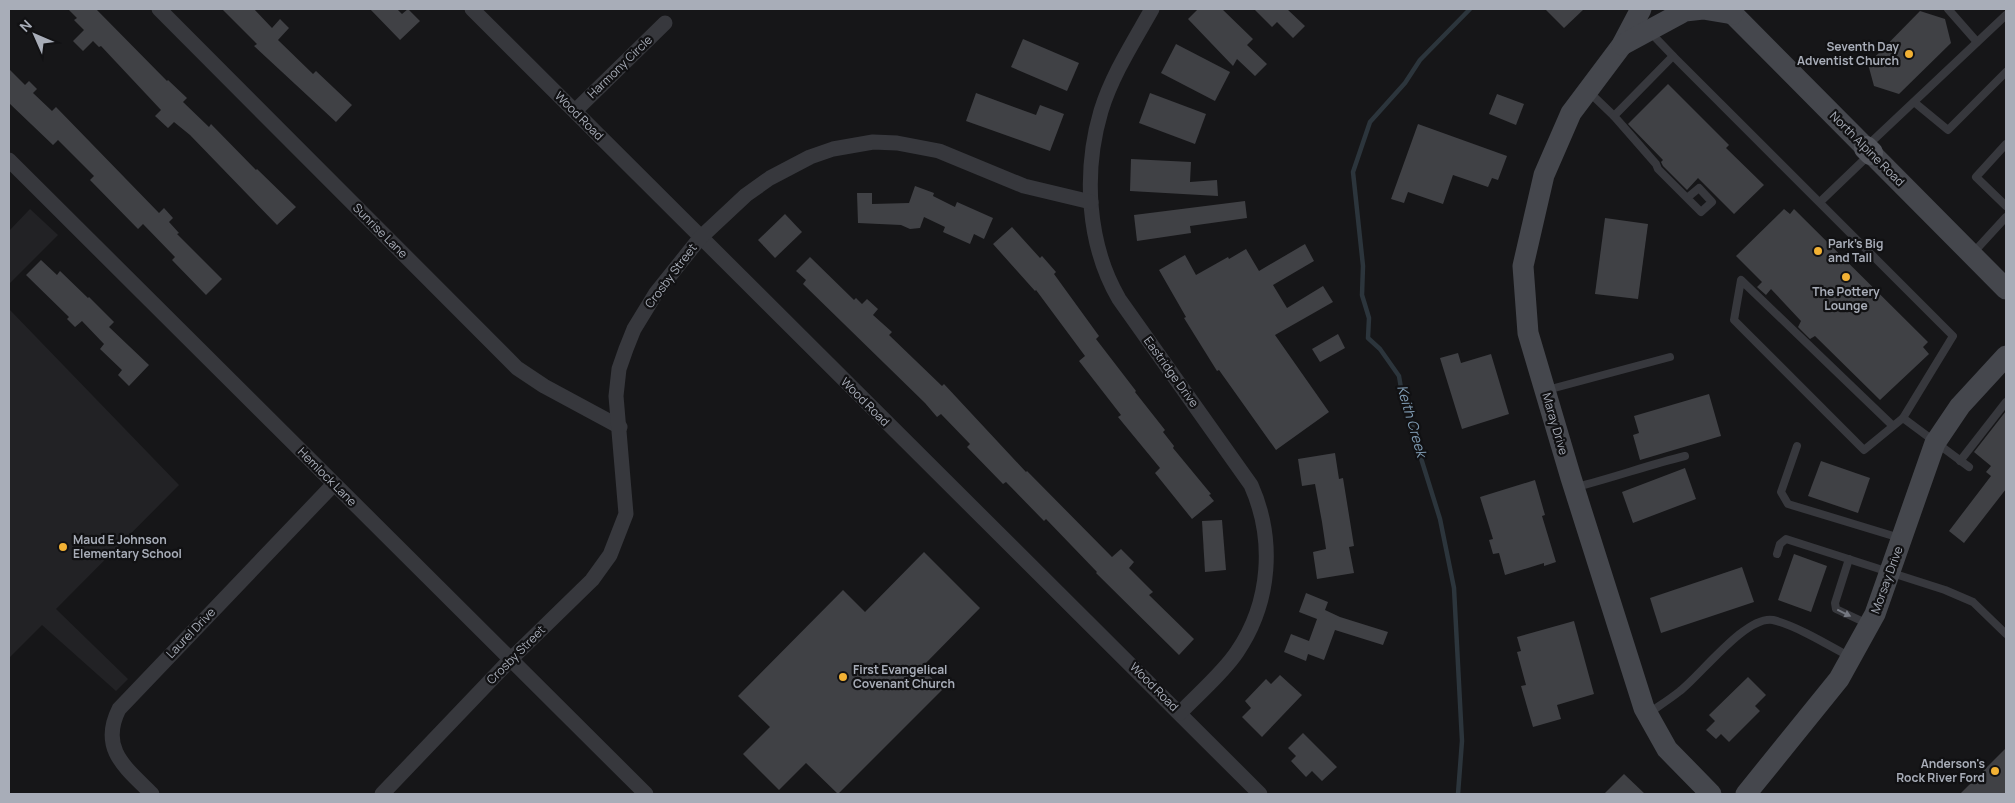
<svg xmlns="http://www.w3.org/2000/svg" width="2015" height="803" viewBox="0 0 2015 803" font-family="Manrope,sans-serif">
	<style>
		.built { fill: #222225 }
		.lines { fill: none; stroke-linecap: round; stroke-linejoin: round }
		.stream { stroke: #2c353c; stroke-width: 4.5 }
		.building { fill: #404145 }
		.lane { stroke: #37383d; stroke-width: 8 }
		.street { stroke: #37383d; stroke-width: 15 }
		.secondary { stroke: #45474d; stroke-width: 21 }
		.primary { stroke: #53555c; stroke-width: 24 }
		.oneway { fill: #757881 }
		.poi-dot { fill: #f2b134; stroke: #111113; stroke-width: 2 }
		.labels { text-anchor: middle; stroke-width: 4.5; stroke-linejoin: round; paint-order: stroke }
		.poi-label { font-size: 12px; font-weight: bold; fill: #a8adb8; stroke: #111113; text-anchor: start }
		.street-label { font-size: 12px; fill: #a8adb8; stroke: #111113 }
		.water-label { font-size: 14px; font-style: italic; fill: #7f9bb3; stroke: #111113 }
	</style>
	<rect width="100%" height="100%" fill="#161618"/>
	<g class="built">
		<polygon points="30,209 58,235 9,284 9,231"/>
		<polygon points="9,309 179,485 56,609 128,679 116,691 42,625 9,658"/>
	</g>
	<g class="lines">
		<polyline class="stream" points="1458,794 1462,741 1454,588 1440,519 1415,439 1408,405 1402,394 1399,376 1380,349 1368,338 1369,318 1362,295 1363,266 1353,172 1370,122 1405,83 1420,60 1470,9"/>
	</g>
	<g class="building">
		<polygon points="68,9 96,9 167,81 168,80 187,98 183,102 209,127 211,124 256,170 257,169 296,207 277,225 190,135 174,122 168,128 155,116 161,110 101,46 99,47 93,41 83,51 73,41 84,30 74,20 77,18"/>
		<polygon points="222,9 254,9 272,28 280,19 289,28 278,40 313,74 316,71 352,105 336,122 254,46 257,44"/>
		<polygon points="370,9 397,9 402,14 408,9 420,21 400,40"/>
		<polygon points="1198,9 1222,9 1253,39 1247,45 1267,64 1255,76 1237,59 1233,66 1188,19"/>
		<polygon points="1254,9 1287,9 1305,26 1293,38 1277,22 1272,27"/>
		<polygon points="1545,9 1584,9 1564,28"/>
		<polygon points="1920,11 1945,19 1951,43 1899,94 1874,86 1868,64"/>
		<polygon points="1023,39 1079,63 1067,91 1011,67"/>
		<polygon points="1176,44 1230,72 1215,101 1161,73"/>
		<polygon points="9,69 25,85 29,81 37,89 33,93 52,111 56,107 159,213 164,208 173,218 169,222 179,233 177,234 222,279 206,295 172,260 175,257 143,224 138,229 90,180 94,176 58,140 53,145 9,103"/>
		<polygon points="1668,84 1729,145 1726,148 1764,185 1734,214 1698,178 1687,190 1663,166 1661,162 1663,160 1628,124"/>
		<polygon points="976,93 1036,115 1040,105 1064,114 1050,151 966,121"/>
		<polygon points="1150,93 1206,114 1195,144 1139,123"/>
		<polygon points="1497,94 1524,104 1516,125 1489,114"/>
		<polygon points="1418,124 1507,156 1498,180 1492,178 1488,187 1453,175 1443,204 1408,192 1404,203 1391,199"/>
		<polygon points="1131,159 1191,162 1190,182 1217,180 1218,196 1130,191"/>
		<polygon points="915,186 934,193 933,196 955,207 957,202 993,218 984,239 974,234 970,244 943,232 945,227 924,217 920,228 910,229 901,225 858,223 857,193 872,193 872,204 909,203"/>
		<polygon points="1245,201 1247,218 1190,226 1191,233 1137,241 1134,215"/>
		<polygon points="1784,209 1790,214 1794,209 1928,342 1923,347 1929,354 1880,400 1815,336 1810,339 1798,327 1801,321 1771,289 1766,295 1757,287 1762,282 1736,256"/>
		<polygon points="785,214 802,232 775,258 758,240"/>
		<polygon points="1605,218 1648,224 1638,299 1595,294"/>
		<polygon points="1012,227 1040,258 1042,256 1056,272 1054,274 1099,336 1096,339 1136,391 1135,392 1165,430 1163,432 1174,446 1173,448 1211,494 1209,495 1214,501 1192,519 1155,473 1160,468 1118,417 1121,415 1079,361 1085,356 1036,290 1035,291 993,244"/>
		<polygon points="1305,244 1314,261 1273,285 1287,308 1323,286 1333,302 1275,335 1329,412 1276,450 1219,370 1217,371 1184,318 1186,317 1159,270 1185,255 1196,275 1228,257 1229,259 1246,249 1259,271"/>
		<polygon points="810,257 854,300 856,298 862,304 867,299 878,309 873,315 892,332 889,335 942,386 944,384 1026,472 1027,471 1112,557 1121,549 1134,562 1129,568 1153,592 1149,595 1194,639 1179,655 1096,573 1097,572 1046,519 1044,521 1006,482 1003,484 967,447 970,444 941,414 937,417 925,403 803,284 806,280 796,271"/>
		<polygon points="41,260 57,275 60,271 88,298 89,297 114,322 109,327 149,365 129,386 118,375 122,370 100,349 104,344 82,321 75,327 67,319 69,317 26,275"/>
		<polygon points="1338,334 1345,348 1320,362 1312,349"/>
		<polygon points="1458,353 1461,363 1491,354 1509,414 1462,429 1440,358"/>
		<polygon points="1709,394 1721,436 1640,460 1633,435 1639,433 1634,416"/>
		<polygon points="2006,411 2006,489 1964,543 1949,531 1991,476 1986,472 1991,466 1974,452"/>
		<polygon points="1335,453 1339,479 1343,478 1354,546 1349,547 1354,573 1317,579 1313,552 1326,549 1322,522 1315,484 1302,486 1298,459"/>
		<polygon points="1821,461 1870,478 1858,513 1808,496"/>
		<polygon points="1685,468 1696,499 1633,523 1622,492"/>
		<polygon points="1535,480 1545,515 1542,516 1556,562 1544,566 1544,563 1505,575 1499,553 1493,554 1489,540 1493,539 1480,497"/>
		<polygon points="1222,520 1226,570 1205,572 1202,521"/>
		<polygon points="924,552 980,608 921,668 943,689 838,794 806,763 779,790 743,754 770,727 738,696 843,590 865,612"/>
		<polygon points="1794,554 1827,566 1811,612 1778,600"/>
		<polygon points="1742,567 1754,602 1661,633 1650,598"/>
		<polygon points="1306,593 1328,602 1325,610 1340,617 1388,632 1383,645 1335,630 1324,660 1308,654 1306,661 1284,652 1291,634 1309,641 1317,619 1299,612"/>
		<polygon points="1574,621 1594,694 1557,705 1561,719 1533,727 1521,686 1526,685 1517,652 1521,651 1517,637"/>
		<polygon points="1280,675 1302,695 1262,737 1242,717 1251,708 1245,701 1266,679 1271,684"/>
		<polygon points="1748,677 1766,695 1755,706 1760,711 1729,742 1721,734 1716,739 1706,730 1715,721 1709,715"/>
		<polygon points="1303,733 1337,767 1322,781 1312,771 1306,777 1291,761 1296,756 1288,748"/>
		<polygon points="2006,748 2006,794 1960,794"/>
		<polygon points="1624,774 1645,794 1604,794"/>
	</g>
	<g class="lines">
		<g class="lane">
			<polyline points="1948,9 1977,42"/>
			<polyline points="1650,32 1673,56"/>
			<polyline points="1588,91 1614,116"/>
			<polyline points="1914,102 1948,130 2006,72"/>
			<polyline points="2006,144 1976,177 2006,206"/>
			<polyline points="1867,146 2006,15"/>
			<polyline points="1687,198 1699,188 1712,202 1701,212 1658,169 1656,164 1614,116 1673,56 1953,336 1903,418 1969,467"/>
			<polyline points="1820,202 1869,155"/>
			<polyline points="1973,253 2006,217"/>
			<polyline points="1547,390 1670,357"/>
			<polyline points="1893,426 1741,280 1734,320 1864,450 1903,418"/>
			<polyline points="1797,446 1781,492 1788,504 1900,538"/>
			<polyline points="1960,461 2006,402"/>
			<path d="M1576 487C1613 478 1648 465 1685 456"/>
			<polyline points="1777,554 1780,544 1786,539 1945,590 1973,602 2006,634"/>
			<polyline points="1849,559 1835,603 1836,609 1868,624"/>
			<path d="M1649 713C1659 706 1670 699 1680 691 1701 675 1746 615 1773 620 1797 626 1828 645 1850 657"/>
		</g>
		<g class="street">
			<polyline points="159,9 517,368 544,386 620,427"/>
			<polyline points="472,9 1260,794"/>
			<path d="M1152 9C1134 41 1112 75 1101 111 1083 172 1087 244 1119 299L1251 485C1275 539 1271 602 1237 652 1223 673 1198 694 1180 713"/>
			<polyline points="575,111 665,23"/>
			<polyline points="9,160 646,794"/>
			<path d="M152 794C126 768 99 749 119 709L333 485"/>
			<polyline points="382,794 511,659 592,580 610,555 626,514 616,396 619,369 626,349 634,329 656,293 700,238 746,195 770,178 810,157 833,149 873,142 897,143 939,151 1024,186 1091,202"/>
		</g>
		<g class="secondary">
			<polyline points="1641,9 1622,45 1571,113 1544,175 1523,266 1528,333 1571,478 1644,708 1667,749 1711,794"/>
			<polyline points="1728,9 1866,148"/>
			<polyline points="1622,45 1685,11 1703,9 1733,14"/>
			<polyline points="1871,153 2006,289"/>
			<polyline points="1746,794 1839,679 1875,614 1935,443 1960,406 2006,356"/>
		</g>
		<polyline class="primary" points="1866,148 1871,153"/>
	</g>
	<defs><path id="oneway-solid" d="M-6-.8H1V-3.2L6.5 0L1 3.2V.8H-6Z" transform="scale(1.25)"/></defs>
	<use class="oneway" href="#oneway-solid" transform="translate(1844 613) rotate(26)"/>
	<g class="poi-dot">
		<circle cx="1909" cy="54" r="5"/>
		<circle cx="1818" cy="251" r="5"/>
		<circle cx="1846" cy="277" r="5"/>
		<circle cx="63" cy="547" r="5"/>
		<circle cx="843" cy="677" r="5"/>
		<circle cx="1995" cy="771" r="5"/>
	</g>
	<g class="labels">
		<g class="poi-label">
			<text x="1899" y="51" text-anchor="end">Seventh Day<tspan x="1899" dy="14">Adventist Church</tspan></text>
			<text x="1828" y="248">Park's Big<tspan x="1828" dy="14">and Tall</tspan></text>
			<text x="1846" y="296" text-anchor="middle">The Pottery<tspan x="1846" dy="14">Lounge</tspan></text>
			<text x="73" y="544">Maud E Johnson<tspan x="73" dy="14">Elementary School</tspan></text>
			<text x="853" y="674">First Evangelical<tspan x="853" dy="14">Covenant Church</tspan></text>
			<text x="1985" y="768" text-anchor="end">Anderson's<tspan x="1985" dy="14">Rock River Ford</tspan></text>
		</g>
		<g class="street-label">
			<text transform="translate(620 67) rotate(-44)" y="4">Harmony Circle</text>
			<text transform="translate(579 116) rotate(45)" y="4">Wood Road</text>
			<text transform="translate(1867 149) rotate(45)" y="4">North Alpine Road</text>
			<text transform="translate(380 231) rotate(45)" y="4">Sunrise Lane</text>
			<text transform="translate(671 276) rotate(-53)" y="4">Crosby Street</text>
			<text transform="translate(1171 372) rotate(54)" y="4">Eastridge Drive</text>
			<text transform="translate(865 402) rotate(45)" y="4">Wood Road</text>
			<text transform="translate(1555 424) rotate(74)" y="4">Maray Drive</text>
			<text transform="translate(327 477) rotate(45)" y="4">Hemlock Lane</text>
			<text transform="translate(1887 580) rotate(-70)" y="4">Morsay Drive</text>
			<text transform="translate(191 633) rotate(-46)" y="4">Laurel Drive</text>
			<text transform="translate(516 655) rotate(-45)" y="4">Crosby Street</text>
			<text transform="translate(1154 687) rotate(45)" y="4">Wood Road</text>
		</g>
		<g class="water-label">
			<text transform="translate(1412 421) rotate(74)" y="5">Keith Creek</text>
		</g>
	</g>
	<rect width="2015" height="803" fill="none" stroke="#a8adb8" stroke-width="20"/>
	<g transform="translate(35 35) rotate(315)" stroke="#111113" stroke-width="4" paint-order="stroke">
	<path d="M0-4L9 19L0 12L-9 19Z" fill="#a8adb8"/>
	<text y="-8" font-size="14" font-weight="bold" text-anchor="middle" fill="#a8adb8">N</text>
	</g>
</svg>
